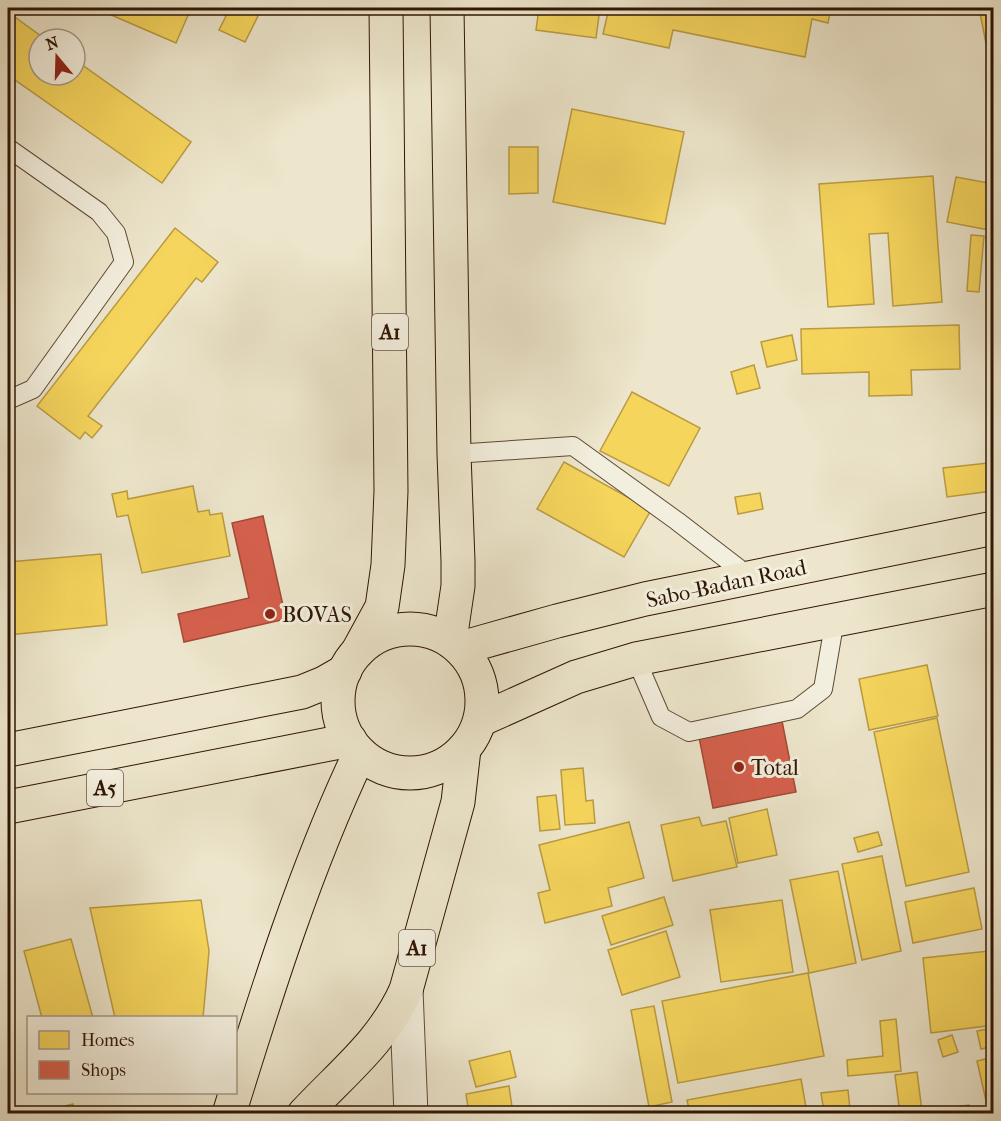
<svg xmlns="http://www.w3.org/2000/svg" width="1001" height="1121" viewBox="0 0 1001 1121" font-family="'IM FELL French Canon',serif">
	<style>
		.homes { fill: #f6d55c; stroke: #ba9b41; stroke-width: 1.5 }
		.shops { fill: #d6604d; stroke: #a44a37; stroke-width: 1.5 }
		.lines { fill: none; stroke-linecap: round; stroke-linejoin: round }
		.lane-casing { stroke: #5e4935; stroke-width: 20 }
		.street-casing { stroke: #5e4935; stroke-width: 35 }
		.highway-casing { stroke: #2f1503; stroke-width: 35 }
		.lane { stroke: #f3efde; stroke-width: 18 }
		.street { stroke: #f3efde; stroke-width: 33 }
		.highway { stroke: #ede6cc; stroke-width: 33 }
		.poi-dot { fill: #8f2418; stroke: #f3efde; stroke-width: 2 }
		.labels { text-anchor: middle; stroke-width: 6; stroke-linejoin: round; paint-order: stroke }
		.shield { fill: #f3efde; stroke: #6a5645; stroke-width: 1.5 }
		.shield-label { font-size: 21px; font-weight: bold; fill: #2f1503 }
		.street-label { font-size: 22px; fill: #2f1503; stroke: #f3efde }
		.poi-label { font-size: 22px; fill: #2f1503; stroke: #f3efde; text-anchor: start }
	</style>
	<rect width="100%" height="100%" fill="#ede6cc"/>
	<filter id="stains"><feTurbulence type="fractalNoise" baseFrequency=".00333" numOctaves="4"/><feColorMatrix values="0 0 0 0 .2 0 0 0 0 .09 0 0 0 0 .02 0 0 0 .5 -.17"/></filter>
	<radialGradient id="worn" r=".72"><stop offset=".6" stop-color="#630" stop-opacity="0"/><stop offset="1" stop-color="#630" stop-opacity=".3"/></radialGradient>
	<g class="homes">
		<polygon points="95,8 177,8 189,13 176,43"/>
		<polygon points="230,8 262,8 245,42 219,30"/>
		<polygon points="539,8 600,8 596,38 536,30"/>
		<polygon points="609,8 831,8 828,23 812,19 805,57 673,30 669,48 603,34"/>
		<polygon points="979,8 994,8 994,84"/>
		<polygon points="8,12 45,39 39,39 39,75 75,75 75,60 191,142 162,183 8,75"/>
		<polygon points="572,109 684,132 665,224 553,202"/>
		<polygon points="509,147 538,147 538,193 509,194"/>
		<polygon points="933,176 942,302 893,306 888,233 869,234 874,304 828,307 819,184"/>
		<polygon points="956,177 994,184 994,231 947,222"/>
		<polygon points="175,228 218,262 202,282 196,278 88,416 102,426 92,438 85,432 80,439 37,406"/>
		<polygon points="971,235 984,236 979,292 967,291"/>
		<polygon points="959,325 960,369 911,370 912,395 869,396 869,372 802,374 801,329"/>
		<polygon points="792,335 797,360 767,367 761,342"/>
		<polygon points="754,365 760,388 737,394 731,372"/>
		<polygon points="632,392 700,428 669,486 600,451"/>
		<polygon points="564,462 651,510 624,557 537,509"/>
		<polygon points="988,463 992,491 947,497 943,468"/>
		<polygon points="193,486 198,512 209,510 210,515 222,513 230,556 142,573 128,515 117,517 112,494 127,491 128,499"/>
		<polygon points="760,493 763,509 738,514 735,497"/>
		<polygon points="101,554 107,625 8,635 8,562"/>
		<polygon points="927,665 938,716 869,730 859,679"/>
		<polygon points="937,718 969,872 906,886 874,732"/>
		<polygon points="583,768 586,801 593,800 595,823 565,825 561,770"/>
		<polygon points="556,795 560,829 540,831 537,797"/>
		<polygon points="767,809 777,855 738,863 729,818"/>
		<polygon points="699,817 702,826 726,821 737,867 673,881 661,825"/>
		<polygon points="629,822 644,878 608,888 612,906 545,923 538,893 550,890 539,845"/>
		<polygon points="878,832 882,845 858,852 854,838"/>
		<polygon points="882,856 901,951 862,960 842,864"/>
		<polygon points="838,871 856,963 809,973 790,880"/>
		<polygon points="974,888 982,929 913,943 905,902"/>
		<polygon points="664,897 673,925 611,945 602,916"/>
		<polygon points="201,900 209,951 203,1018 115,1018 90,908"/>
		<polygon points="782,900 793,972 721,982 710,910"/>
		<polygon points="666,931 680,977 622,995 608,950"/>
		<polygon points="71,939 93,1018 42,1018 24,951"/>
		<polygon points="989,951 994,990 994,1025 931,1033 923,958"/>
		<polygon points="808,973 824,1056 678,1083 662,1001"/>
		<polygon points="654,1006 672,1102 649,1107 631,1010"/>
		<polygon points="896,1019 901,1071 848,1076 847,1060 883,1056 880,1021"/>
		<polygon points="993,1028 994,1046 981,1049 977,1031"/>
		<polygon points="952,1035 958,1052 943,1057 938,1040"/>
		<polygon points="510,1051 516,1077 476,1087 469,1061"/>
		<polygon points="994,1057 994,1114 989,1114 977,1061"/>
		<polygon points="917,1072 922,1111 969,1105 970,1114 900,1114 895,1075"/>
		<polygon points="801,1079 807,1113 690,1114 687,1100"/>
		<polygon points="509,1086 513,1114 469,1114 466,1094"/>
		<polygon points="848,1090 850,1109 824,1112 821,1093"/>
		<polygon points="73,1104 75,1114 38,1114 38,1113"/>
	</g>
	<g class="shops">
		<polygon points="263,516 286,619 184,642 178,614 249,598 232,523"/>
		<polygon points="782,721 796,792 713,808 699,737"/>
	</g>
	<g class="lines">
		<g class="lane-casing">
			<g id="lane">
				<polyline points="8,148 99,212 116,233 124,262 33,389 8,400"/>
				<polyline points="454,454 573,446 677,521 751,578"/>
				<polyline points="636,659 661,717 689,732 797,709 823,689 835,619"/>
			</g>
		</g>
		<g class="street-casing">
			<polyline id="street" points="406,990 411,1114"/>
		</g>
		<g class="highway-casing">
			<g id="highway">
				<polyline points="447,8 454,454 458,561 458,586 450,640"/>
				<circle cx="410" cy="701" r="72"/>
				<polyline points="461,648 557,621 645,599 994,528"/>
				<polyline points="358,651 382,607 388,565 391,491 386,8"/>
				<polyline points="480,720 576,677 636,659 994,589"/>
				<polyline points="8,750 302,692 324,683 345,671"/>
				<polyline points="8,807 350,740"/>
				<path d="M229 1114C267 991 305 869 360 753"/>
				<path d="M304 1114C343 1072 382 1043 406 990L458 802 464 749"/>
			</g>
		</g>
		<use href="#lane" class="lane"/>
		<use href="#street" class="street"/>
		<use href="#highway" class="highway"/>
	</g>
	<g class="poi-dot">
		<circle cx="270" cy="614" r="6"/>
		<circle cx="739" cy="767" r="6"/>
	</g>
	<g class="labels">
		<g class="shield">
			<rect x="372" y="314" width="36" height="36" rx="4.5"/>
			<rect x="87" y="770" width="36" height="36" rx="4.5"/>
			<rect x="399" y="930" width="36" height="36" rx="4.5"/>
		</g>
		<g class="shield-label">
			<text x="390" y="339">A1</text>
			<text x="105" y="795">A5</text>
			<text x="417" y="955">A1</text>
		</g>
		<g class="street-label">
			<text transform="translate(726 583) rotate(-12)" y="8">Sabo-Badan Road</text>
		</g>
		<g class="poi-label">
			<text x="282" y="622">BOVAS</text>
			<text x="751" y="775">Total</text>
		</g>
	</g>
	<rect width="1001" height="1121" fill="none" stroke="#ede6cc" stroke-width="30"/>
	<rect x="9" y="9" width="983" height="1103" fill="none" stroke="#2f1503" stroke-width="3"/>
	<rect x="15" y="15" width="971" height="1091" fill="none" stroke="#2f1503" stroke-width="1.5"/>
	<rect x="27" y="1016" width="210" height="78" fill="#f3efde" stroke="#a59886" stroke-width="1.5"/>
	<rect x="39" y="1031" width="30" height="18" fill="#f6d55c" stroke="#a59886" stroke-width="1.5"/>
	<text x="81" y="1046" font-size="18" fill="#2f1503">Homes</text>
	<rect x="39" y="1061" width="30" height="18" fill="#d6604d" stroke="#a59886" stroke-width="1.5"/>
	<text x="81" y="1076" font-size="18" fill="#2f1503">Shops</text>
	<g transform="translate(57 57) rotate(341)"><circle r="28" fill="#f3efde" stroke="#a59886" stroke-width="1.5"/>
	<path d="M0-4.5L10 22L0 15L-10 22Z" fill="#8f2418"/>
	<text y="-9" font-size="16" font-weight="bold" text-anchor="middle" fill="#2f1503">N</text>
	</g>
	<rect width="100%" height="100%" filter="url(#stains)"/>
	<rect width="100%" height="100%" fill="url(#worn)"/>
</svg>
